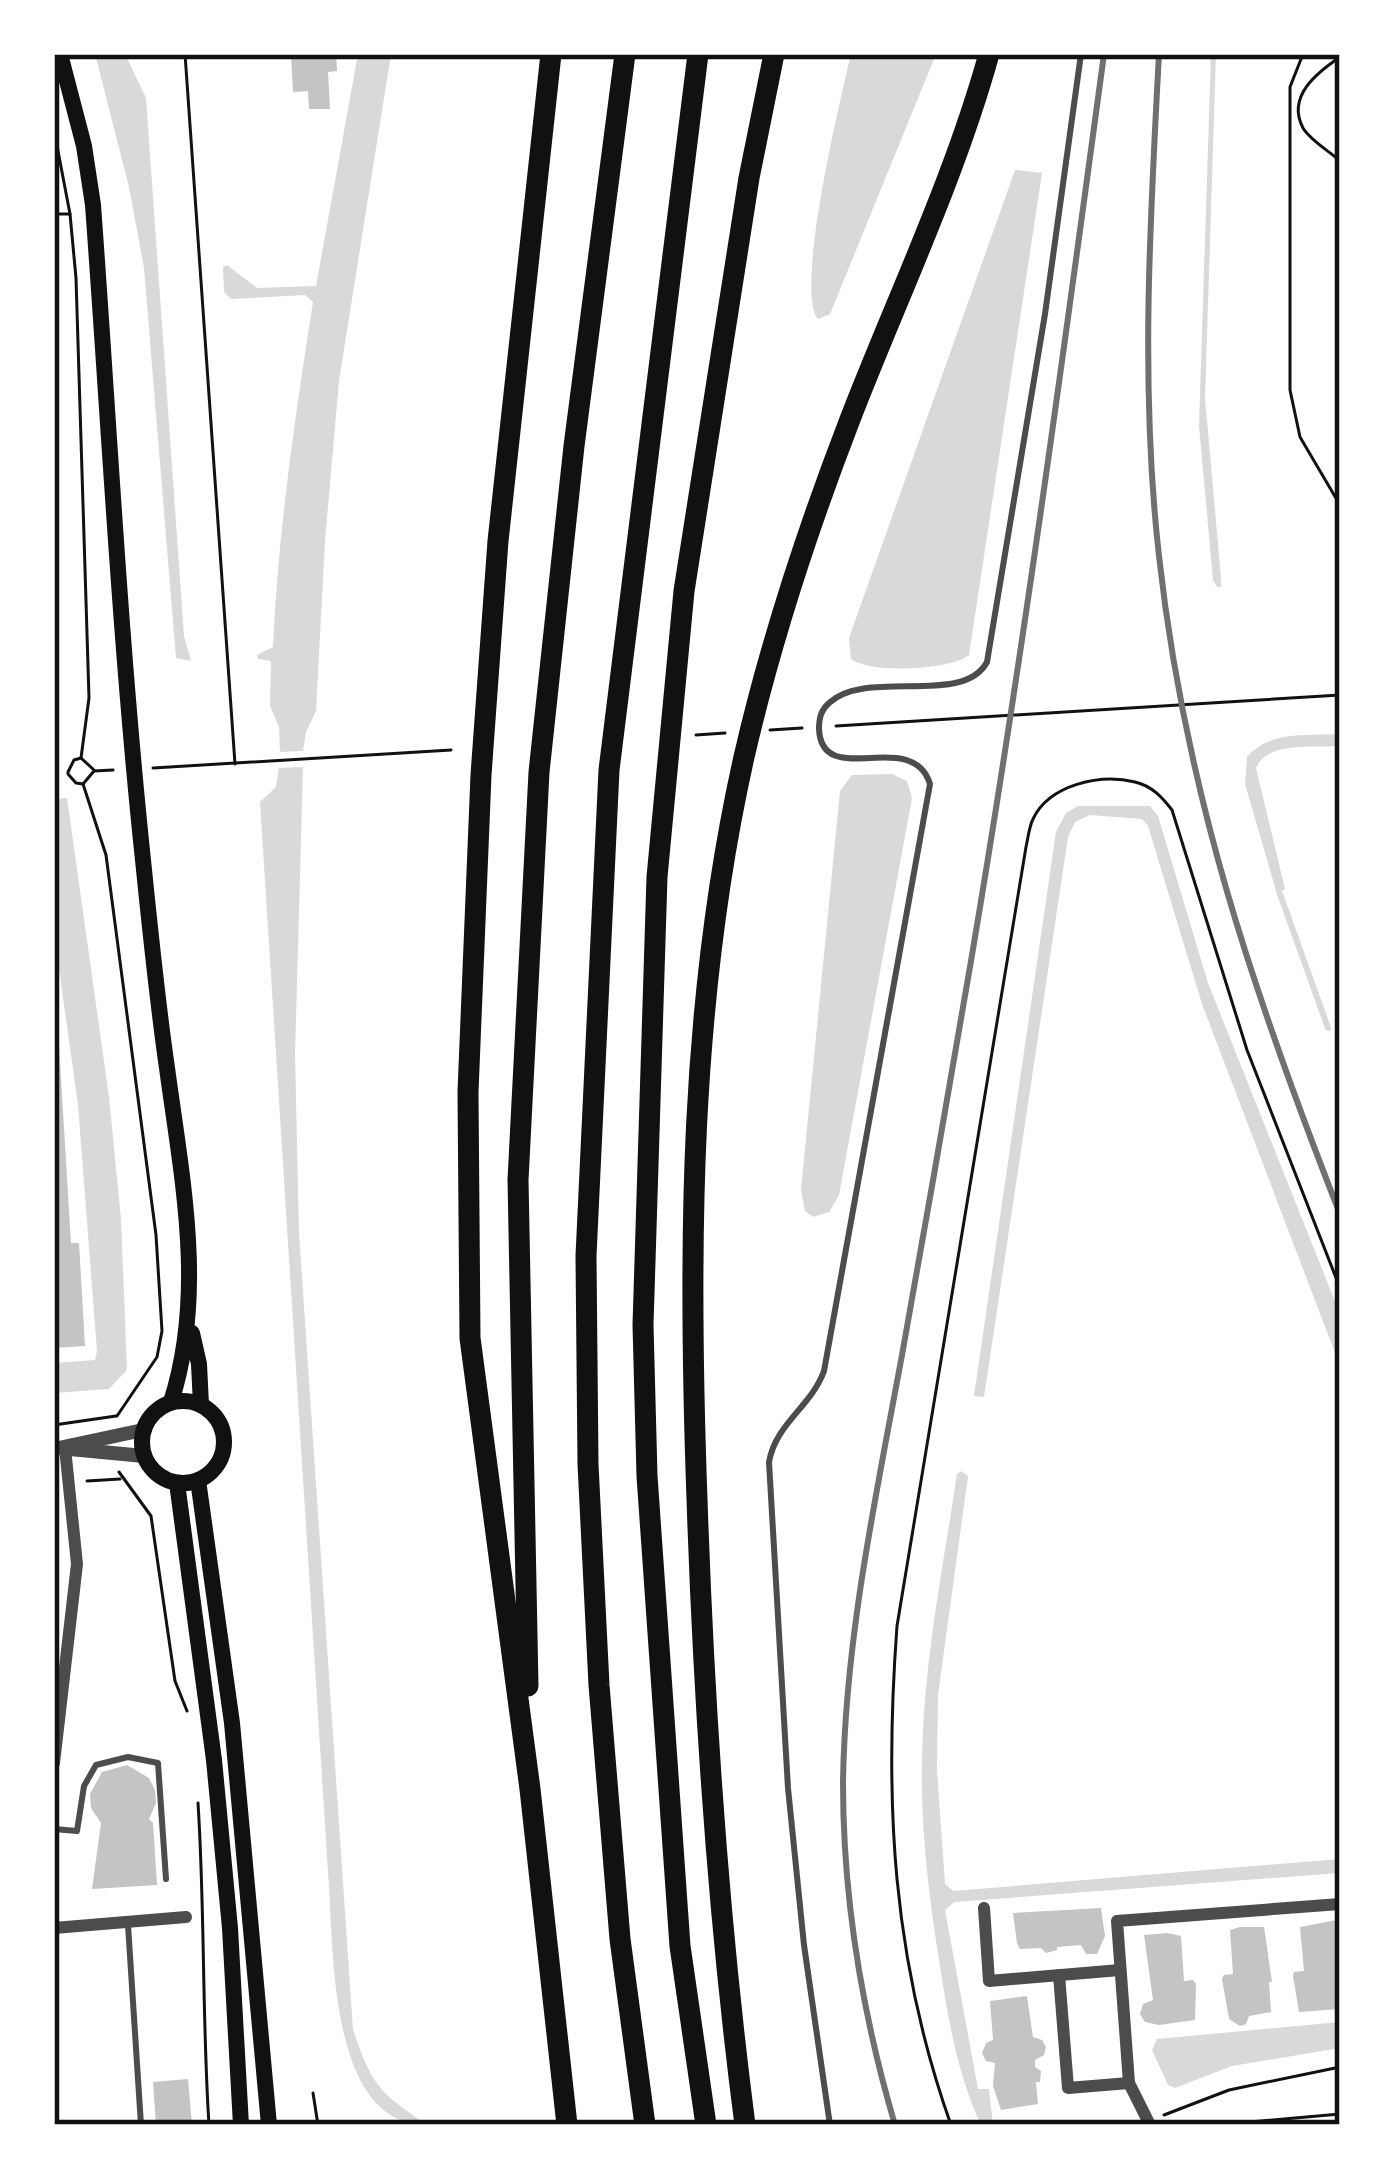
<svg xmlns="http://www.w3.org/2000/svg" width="1394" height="2179" viewBox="0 0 1394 2179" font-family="Barlow,sans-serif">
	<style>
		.water { fill: #d9d9d9 }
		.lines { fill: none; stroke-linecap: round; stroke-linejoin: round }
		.stream { stroke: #d9d9d9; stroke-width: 6 }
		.building { fill: #c4c4c4 }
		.path { stroke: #111; stroke-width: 3 }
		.service { stroke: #4c4c4c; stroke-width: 6 }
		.minor { stroke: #4c4c4c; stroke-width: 12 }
		.tertiary { stroke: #4c4c4c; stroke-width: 14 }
		.secondary { stroke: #111; stroke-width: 16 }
		.motorway { stroke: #111; stroke-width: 21 }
		.rail { stroke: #707070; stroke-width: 6 }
		.neatline { fill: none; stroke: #111; stroke-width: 4.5 }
	</style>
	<rect width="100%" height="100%" fill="#fff"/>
	<g class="water">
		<polygon points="95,54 125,54 146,98 184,636 191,661 176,658 144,268 129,187"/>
		<path d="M358 54H391L339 381 325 541 316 711 306 732 303 751 280 752 279 727 270 706 271 661 258 659 257 655 273 647C278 531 295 417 313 302L305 295 231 299 224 292 223 267 227 265 257 288 316 286Z"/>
		<path d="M851 54H936L830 314 818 319C794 293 841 96 851 54Z"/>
		<polygon points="1211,54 1216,54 1205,398 1221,578 1221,587 1217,587 1213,580 1199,426"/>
		<path d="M1015 170 1042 173 969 655C951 670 870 674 851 659L849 638Z"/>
		<path d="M1340 734V746C1314 748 1266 741 1256 768L1285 889 1277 894 1245 784 1247 757C1270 730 1308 736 1340 734Z"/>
		<path d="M303 767 295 1054 299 1233 353 2030C373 2087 378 2091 427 2125 326 2125 334 1941 328 1872L260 802 276 787 279 768Z"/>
		<polygon points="892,774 907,781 912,798 839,1195 829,1212 813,1217 805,1211 801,1190 840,791 852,775"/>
		<polygon points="67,798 109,1097 121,1219 127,1370 109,1389 54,1393 54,1363 95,1360 97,1351 78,1105 54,933 54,799"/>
		<polygon points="1078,806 1150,806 1158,816 1208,983 1340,1314 1340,1366 1202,1004 1148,826 1142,819 1090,815 1075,822 1068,837 984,1397 974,1396 1056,832 1066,813"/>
		<path d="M961 1471 968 1476 938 1695 937 1770 945 1884 953 1891 1340 1859V1873L954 1902 945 1910 978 2089H989L993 2125H981C958 2076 948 2019 940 1966 929 1897 920 1826 922 1756 924 1660 943 1568 957 1474Z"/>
		<polygon points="1340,2022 1340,2048 1232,2066 1175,2088 1168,2085 1152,2050 1157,2039"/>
	</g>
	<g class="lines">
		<polyline class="stream" points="1280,894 1328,1028"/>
	</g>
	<g class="building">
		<polygon points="291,54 336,54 337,71 328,72 330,109 309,109 308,91 293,92"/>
		<polygon points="54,1046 59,1046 71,1243 79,1243 85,1346 54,1348"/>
		<polygon points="127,1765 149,1778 155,1790 156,1803 149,1819 153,1823 157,1885 92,1889 101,1823 91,1808 90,1794 102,1772"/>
		<polygon points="1101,1908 1105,1936 1097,1954 1086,1954 1081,1945 1057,1947 1057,1950 1046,1953 1041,1948 1020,1949 1017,1943 1013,1913"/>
		<polygon points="1337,1920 1340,2009 1299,2012 1293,1976 1294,1972 1304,1971 1300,1927"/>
		<polygon points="1240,1927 1264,1927 1272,1982 1269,1982 1271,2012 1249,2016 1246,2024 1240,2026 1229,2019 1222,1979 1224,1975 1233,1974 1230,1930"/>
		<polygon points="1167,1933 1181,1936 1184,1981 1193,1980 1196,1984 1195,2020 1159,2025 1145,2022 1140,2014 1143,2004 1153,2000 1144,1935"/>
		<polygon points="1027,1996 1033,2037 1042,2040 1046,2047 1044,2055 1035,2060 1035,2067 1041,2071 1040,2082 1036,2082 1038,2104 1001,2110 993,2086 995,2063 986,2061 982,2053 986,2043 993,2040 990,2001"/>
		<polygon points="188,2079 192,2125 156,2125 153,2082"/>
	</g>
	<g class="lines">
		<g class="path">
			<polyline points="185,54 235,764"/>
			<polyline points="1303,54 1290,87 1290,390 1300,437 1340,505"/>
			<polyline points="225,56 276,54"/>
			<path d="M1340 57C1318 72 1286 96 1303 128 1310 140 1329 151 1340 161"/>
			<polyline points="54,130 70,214 76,278 89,698 81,758"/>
			<polyline points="54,214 70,214"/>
			<polyline points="836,726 1340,695"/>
			<polyline points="770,730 802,728"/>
			<polyline points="696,735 725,733"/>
			<polyline points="153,768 451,750"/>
			<polyline points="94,771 113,770"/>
			<polyline points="68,772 74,760 81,758 94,770"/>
			<polyline points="68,774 76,783 83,784 94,771"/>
			<polyline points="83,784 106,855 156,1235 162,1331 157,1357 117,1416"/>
			<polyline points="54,1425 116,1416"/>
			<polyline points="119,1472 151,1516 175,1681 187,1711"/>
			<polyline points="87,1481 120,1479"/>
			<path d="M198 1803C205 1911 202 2018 209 2125"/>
			<polyline points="313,2093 318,2125"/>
			<polyline points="1164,2115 1229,2090 1340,2067"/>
			<path d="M951 2125C892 1959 884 1801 897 1626L1026 847C1028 838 1029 827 1033 819 1049 785 1100 773 1135 782 1152 786 1162 797 1172 810L1247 1050 1340 1288"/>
			<polyline points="1217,2125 1340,2114"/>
		</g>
		<g class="service">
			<polyline points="54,1829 77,1831 84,1786 96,1765 128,1757 158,1763 166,1879"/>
			<polyline points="128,1925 141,2125"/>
			<path d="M830 2125 804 1945 788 1788 769 1462C776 1423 811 1407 824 1371L930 784C912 726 822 791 819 729 819 718 821 710 829 703 867 668 963 707 987 662L1045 314 1081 54"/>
		</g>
		<g class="minor">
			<polyline points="54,1763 77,1564 65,1448"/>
			<polyline points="984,1908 989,1981 1120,1970"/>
			<polyline points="54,1928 186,1917"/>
			<polyline points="1059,1975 1068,2088 1129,2083"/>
			<polyline points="1150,2125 1129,2083 1117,1921 1340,1904"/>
		</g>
		<g class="tertiary">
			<polyline points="54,1449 143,1430"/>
			<polyline points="70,1449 144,1456"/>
		</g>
		<g class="secondary">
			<path d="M60 54 84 146 93 205C109 423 120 642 143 860 150 929 157 999 167 1068 182 1179 206 1293 171 1402"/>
			<polyline points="192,1333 199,1364 201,1405"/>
			<circle cx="183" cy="1442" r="41"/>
			<polyline points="198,1480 232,1723 269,2125"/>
			<polyline points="177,1483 214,1760 230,1928 241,2125"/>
		</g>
		<g class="motorway">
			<polyline points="551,54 498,541 481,775 468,1092 470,1338 530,1789 567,2125"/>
			<polyline points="528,1686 518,1180 539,772 574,446 625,54"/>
			<polyline points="645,2125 620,1939 599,1685 588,1464 586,1256 609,770 698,54"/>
			<polyline points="706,2125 680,1946 647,1476 643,1325 657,877 684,591 749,178 774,54"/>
			<path d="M745 2125C718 1917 704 1709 697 1499 688 1250 689 1002 744 757 770 644 807 531 849 422 896 300 954 180 989 54"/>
		</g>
		<g class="rail">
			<path d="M1159 54C1150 221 1140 389 1159 556 1185 792 1254 995 1340 1214"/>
			<path d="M895 2125C862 2013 843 1899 843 1783 845 1639 876 1496 902 1355 926 1224 948 1092 971 961 1022 660 1063 357 1104 54"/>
		</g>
	</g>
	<rect width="1394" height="2179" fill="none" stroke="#ffffff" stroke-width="114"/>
	<rect x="57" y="57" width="1280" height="2065" class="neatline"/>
</svg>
